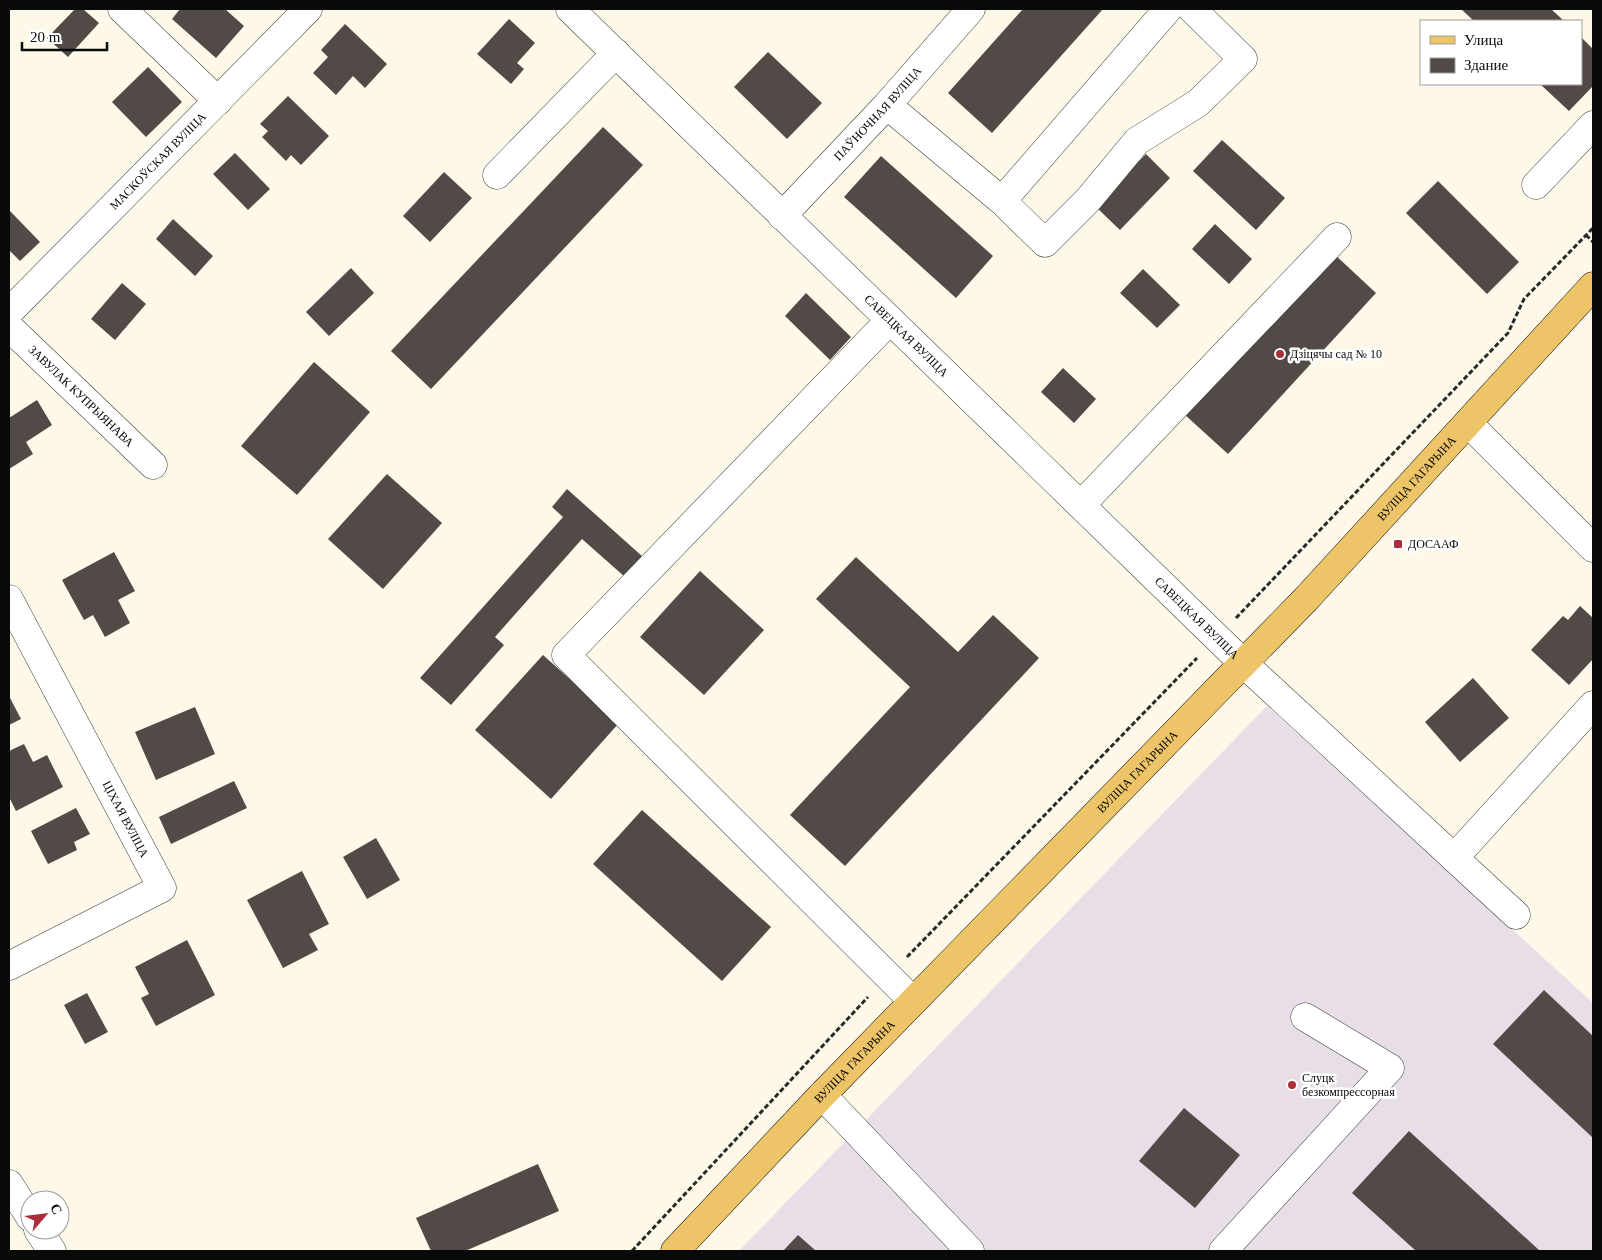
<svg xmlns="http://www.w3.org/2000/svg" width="1602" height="1260" viewBox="0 0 1602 1260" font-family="'Times New Roman',serif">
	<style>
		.industrial { fill: #e7dee8 }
		.building { fill: #514a47 }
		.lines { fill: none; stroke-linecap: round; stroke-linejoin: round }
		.minor-casing { stroke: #3c3c3c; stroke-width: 29 }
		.major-casing { stroke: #1a1a1a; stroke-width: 29 }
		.path { stroke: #2b2b2b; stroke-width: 3; stroke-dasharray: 5 2.5; stroke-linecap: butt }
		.minor { stroke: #fff; stroke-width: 28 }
		.major { stroke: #edc568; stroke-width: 28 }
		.poi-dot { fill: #ad2e3b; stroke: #fff; stroke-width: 2 }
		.labels { text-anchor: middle; stroke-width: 5; stroke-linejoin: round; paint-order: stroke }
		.street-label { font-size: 12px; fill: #090909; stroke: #fff }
		.poi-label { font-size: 12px; fill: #090909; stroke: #fff; text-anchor: start }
	</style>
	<rect width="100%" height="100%" fill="#fdf8e8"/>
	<polygon class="industrial" points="1267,706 1593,1003 1593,1251 739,1251"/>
	<g class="building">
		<polygon points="75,9 83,9 99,23 68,57 47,38"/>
		<polygon points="180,9 225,9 244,26 216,58 172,19"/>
		<polygon points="1023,9 1103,9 992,133 948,93"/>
		<polygon points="1461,9 1551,9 1564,21 1474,21"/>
		<polygon points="509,19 535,43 517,63 524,69 511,84 477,54"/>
		<polygon points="345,24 387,64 365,88 353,76 336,95 313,73 328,57 321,50"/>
		<polygon points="1581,37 1593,49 1593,86 1569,111 1540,84 1581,84"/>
		<polygon points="768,52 822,103 787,139 734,87"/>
		<polygon points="148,67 182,102 146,137 112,102"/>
		<polygon points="288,96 329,136 301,165 291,155 286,161 262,137 268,131 260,124"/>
		<polygon points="603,127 643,165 431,389 391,351"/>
		<polygon points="1222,140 1285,198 1256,230 1193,171"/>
		<polygon points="235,153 270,189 248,210 213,174"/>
		<polygon points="1146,154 1170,178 1120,230 1095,206"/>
		<polygon points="881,156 993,256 956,298 844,197"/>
		<polygon points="444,172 472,198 430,242 403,216"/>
		<polygon points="1438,181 1519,262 1487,294 1406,213"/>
		<polygon points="9,210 40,242 20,261 9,250"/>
		<polygon points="173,219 213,256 195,276 156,239"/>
		<polygon points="1215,224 1252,259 1229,284 1192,249"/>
		<polygon points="1333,253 1376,293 1228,454 1184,414"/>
		<polygon points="351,268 374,293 329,336 306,312"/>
		<polygon points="1143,269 1180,305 1157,328 1120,293"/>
		<polygon points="122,283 146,304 115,340 91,319"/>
		<polygon points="806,293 851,337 830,360 785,316"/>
		<polygon points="314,362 370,412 297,495 241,446"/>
		<polygon points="1063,368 1096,399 1074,423 1041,392"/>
		<polygon points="37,400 52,425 26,442 33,454 9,469 9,418"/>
		<polygon points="387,474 442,523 383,589 328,539"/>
		<polygon points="567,489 643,557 625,577 582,539 495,637 504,645 451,705 420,678 563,517 552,507"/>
		<polygon points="114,552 135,591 118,600 130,623 105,637 93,615 84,620 62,580"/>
		<polygon points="856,557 958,652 993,615 1039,658 845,866 790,815 910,687 816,599"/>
		<polygon points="700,571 764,630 704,695 640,637"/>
		<polygon points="1580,606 1593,618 1593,659 1569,685 1531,650 1563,616 1568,620"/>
		<polygon points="543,655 619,723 551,799 475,730"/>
		<polygon points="1473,678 1509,718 1460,762 1425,722"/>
		<polygon points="9,696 21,719 9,725"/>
		<polygon points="195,707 215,754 156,780 135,732"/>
		<polygon points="24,744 33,762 47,755 63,787 16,811 9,797 9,751"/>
		<polygon points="234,781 247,808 171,844 159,817"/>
		<polygon points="76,808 90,834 74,842 77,850 48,864 31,831"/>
		<polygon points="642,810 771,927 722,981 593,864"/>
		<polygon points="376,838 400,880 367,899 343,857"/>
		<polygon points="302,871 329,924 309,934 318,950 283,968 247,900"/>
		<polygon points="187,940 215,995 156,1026 141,998 149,994 135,967"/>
		<polygon points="1544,990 1593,1036 1593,1138 1493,1044"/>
		<polygon points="87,993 108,1032 85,1044 64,1005"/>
		<polygon points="1184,1108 1240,1155 1195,1208 1139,1161"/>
		<polygon points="1409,1131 1540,1251 1416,1251 1352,1193"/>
		<polygon points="538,1164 559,1211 465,1251 431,1251 416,1218"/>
		<polygon points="798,1235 816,1251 783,1251"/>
	</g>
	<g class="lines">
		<g class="minor-casing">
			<g id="minor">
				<polyline points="122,9 218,101"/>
				<path id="s1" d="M570 9 1242 662 1516 915"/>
				<polyline points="887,105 1002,201 1168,9"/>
				<polyline points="497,175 616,53"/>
				<polyline points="1536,185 1593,125"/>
				<polyline points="1002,201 1045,243 1088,200 1137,141 1198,103 1243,59 1192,9"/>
				<path id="s2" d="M782 216 887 105 971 9"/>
				<path id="s3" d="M9 312 308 9"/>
				<polyline points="890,320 566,655 913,1001"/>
				<path id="s4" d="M9 327 153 465"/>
				<polyline points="1468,423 1593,548"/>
				<polyline points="1081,505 1337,237"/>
				<path id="s5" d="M9 599 162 888 9 966"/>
				<polyline points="1454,858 1593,705"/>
				<polyline points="822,1095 970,1251"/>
				<polyline points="9,1184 30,1217"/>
				<polyline points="38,1230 52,1251"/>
				<polyline points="1223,1251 1390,1068 1305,1017"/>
			</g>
		</g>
		<g class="major-casing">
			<g id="major">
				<path id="s6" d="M675 1251 822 1095 1306 599 1593 286"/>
			</g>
		</g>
		<g class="path">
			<polyline points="1586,235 1593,242"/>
			<polyline points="1236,618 1508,333 1524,299 1593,228"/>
			<polyline points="907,957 1197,658"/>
			<polyline points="632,1251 868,997"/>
		</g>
		<use href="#minor" class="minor"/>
		<use href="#major" class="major"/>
	</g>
	<g class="poi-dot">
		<circle cx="1280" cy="354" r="5"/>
		<rect x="1393" y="539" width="10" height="10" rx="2.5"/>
		<circle cx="1292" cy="1085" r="5"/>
	</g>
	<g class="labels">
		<g class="street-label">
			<text dy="4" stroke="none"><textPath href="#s2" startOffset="140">ПАЎНОЧНАЯ ВУЛІЦА</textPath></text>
			<text dy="4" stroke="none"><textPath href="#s3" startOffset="212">МАСКОЎСКАЯ ВУЛІЦА</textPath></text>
			<text dy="4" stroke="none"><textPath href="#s1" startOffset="469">САВЕЦКАЯ ВУЛІЦА</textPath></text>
			<text dy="4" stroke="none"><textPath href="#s4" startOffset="100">ЗАВУЛАК КУПРЫЯНАВА</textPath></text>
			<text dy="4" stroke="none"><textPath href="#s6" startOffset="1071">ВУЛІЦА ГАГАРЫНА</textPath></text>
			<text dy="4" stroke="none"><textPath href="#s1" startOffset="874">САВЕЦКАЯ ВУЛІЦА</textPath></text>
			<text dy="4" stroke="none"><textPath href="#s6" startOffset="666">ВУЛІЦА ГАГАРЫНА</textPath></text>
			<text dy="4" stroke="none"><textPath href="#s5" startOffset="249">ЦІХАЯ ВУЛІЦА</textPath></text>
			<text dy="4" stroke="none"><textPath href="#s6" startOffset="261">ВУЛІЦА ГАГАРЫНА</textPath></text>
		</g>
		<g class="poi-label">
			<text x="1290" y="358">Дзіцячы сад № 10</text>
			<text x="1408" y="548">ДОСААФ</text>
			<text x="1302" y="1082">Слуцк<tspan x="1302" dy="14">безкомпрессорная</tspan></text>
		</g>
	</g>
	<rect width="1602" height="1260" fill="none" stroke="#090909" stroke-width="20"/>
	<rect x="1420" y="20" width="162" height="65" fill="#ffffff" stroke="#9d9d9d"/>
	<rect x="1430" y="36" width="25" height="8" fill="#edc568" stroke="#9d9d9d"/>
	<text x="1464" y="45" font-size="15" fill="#090909">Улица</text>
	<rect x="1430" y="58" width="25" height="15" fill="#514a47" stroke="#9d9d9d"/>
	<text x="1464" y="70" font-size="15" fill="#090909">Здание</text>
	<g transform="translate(45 1215) rotate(62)"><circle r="24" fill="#ffffff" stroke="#9d9d9d"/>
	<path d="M0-4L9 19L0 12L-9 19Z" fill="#ad2e3b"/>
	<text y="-8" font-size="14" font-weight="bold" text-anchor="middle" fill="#090909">С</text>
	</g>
	<path d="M22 42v8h85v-8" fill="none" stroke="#090909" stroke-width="2.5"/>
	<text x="30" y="42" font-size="15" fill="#090909" stroke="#ffffff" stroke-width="4" paint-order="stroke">20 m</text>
</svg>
